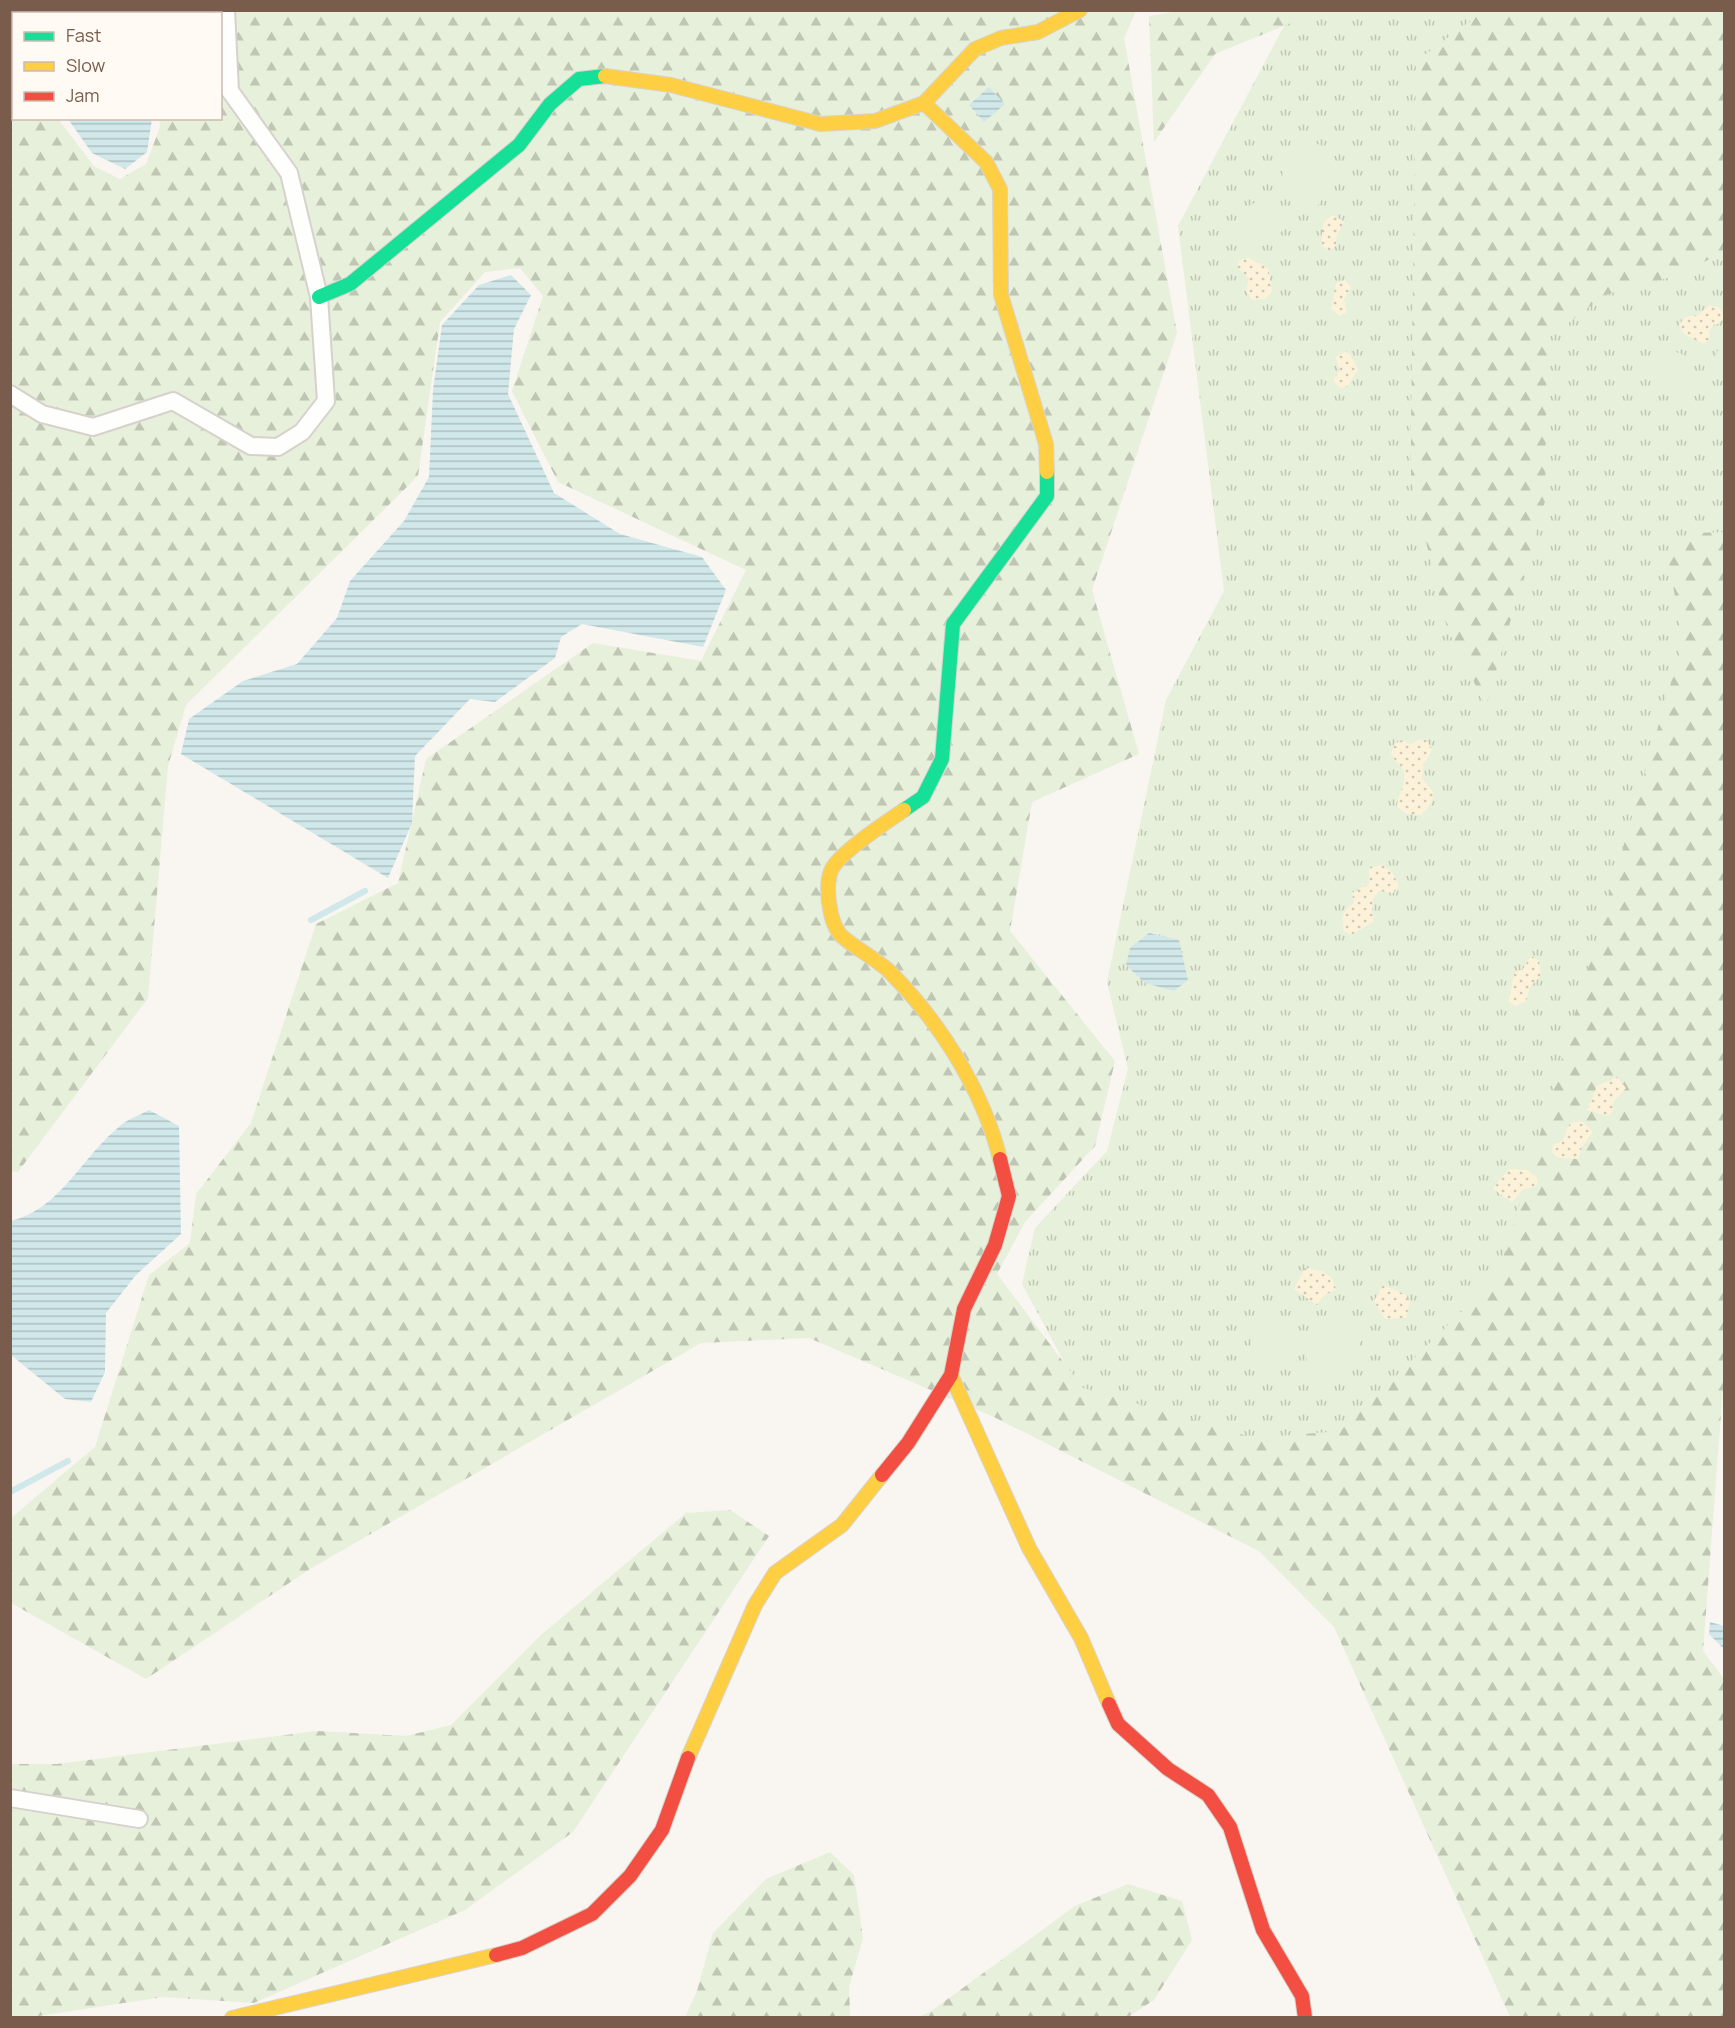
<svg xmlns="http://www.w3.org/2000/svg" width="1735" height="2028" viewBox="0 0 1735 2028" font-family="Manrope,sans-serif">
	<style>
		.grass { fill: url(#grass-tufts) }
		.forest { fill: url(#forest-firs) }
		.sand { fill: url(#sand-dots) }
		.park { fill: #e7f0db }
		.water { fill: url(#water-rules) }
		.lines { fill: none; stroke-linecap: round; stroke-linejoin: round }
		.stream { stroke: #d0e8ea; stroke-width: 6 }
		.street-casing { stroke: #d7d1cb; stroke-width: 20 }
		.fast-casing { stroke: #d9d2cb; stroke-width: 16 }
		.slow-casing { stroke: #d9d2cb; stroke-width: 16 }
		.jam-casing { stroke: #d9d2cb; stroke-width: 16 }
		.street { stroke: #fefefd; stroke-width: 16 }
		.fast { stroke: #16e098; stroke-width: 14 }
		.slow { stroke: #ffcf43; stroke-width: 14 }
		.jam { stroke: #f24e42; stroke-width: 14 }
	</style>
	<defs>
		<pattern id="grass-tufts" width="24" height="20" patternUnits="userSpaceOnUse" patternTransform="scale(1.5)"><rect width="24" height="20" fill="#e7f0db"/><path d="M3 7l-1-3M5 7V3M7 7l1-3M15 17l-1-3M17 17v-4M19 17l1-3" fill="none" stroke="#c0c6b4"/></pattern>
		<pattern id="forest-firs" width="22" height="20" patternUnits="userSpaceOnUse" patternTransform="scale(1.5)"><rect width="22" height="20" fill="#e7f0db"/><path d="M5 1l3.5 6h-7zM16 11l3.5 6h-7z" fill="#c0c6b4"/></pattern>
		<pattern id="sand-dots" width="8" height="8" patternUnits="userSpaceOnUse" patternTransform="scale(1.5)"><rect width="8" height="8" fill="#fbf2d9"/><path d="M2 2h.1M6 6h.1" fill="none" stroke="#d0c7b2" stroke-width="1.8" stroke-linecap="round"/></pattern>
		<pattern id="water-rules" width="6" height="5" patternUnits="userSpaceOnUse" patternTransform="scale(1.5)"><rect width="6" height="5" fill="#d0e8ea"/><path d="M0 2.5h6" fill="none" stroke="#aebfc0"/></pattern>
	</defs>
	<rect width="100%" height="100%" fill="#f9f5f0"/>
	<polygon class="grass" points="1292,11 1724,11 1724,1001 1360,1451 1249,1455 1086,1403 1022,1284 1035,1228 1107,1151 1128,1069 1107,982 1166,700 1224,591 1178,226"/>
	<g class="forest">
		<polygon points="1185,10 1306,11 1296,21 1215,54 1154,142 1149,16"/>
		<polygon points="11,11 41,11 42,13 14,14 14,118 58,119 94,166 120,179 146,164 160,127 159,119 220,118 220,14 166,13 167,11 1136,11 1124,38 1177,333 1092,590 1139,754 1032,802 1010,931 1115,1061 1095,1146 1025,1222 997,1274 1083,1388 1254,1438 1340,1431 1499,1275 1683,641 1668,558 1695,533 1724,532 1724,1375 1703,1651 1724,1679 1724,2017 1510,2017 1334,1627 1259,1551 994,1417 809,1338 701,1343 310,1569 146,1679 11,1603 11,1518 95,1447 149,1275 190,1243 196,1194 251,1123 316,924 398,883 426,759 593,643 701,661 746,570 558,482 512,391 543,296 520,268 485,272 440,322 418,476 186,705 168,766 148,998 18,1172 11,1171"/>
		<polygon points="1484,11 1724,11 1724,252 1675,276 1605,295 1547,339 1545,501 1486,706 1447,628 1411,480 1411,426 1416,61"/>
		<polygon points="730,1510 769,1536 573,1832 465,1910 254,2003 163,1997 32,2017 11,2018 11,1764 57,1764 317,1731 406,1736 451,1725 541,1635 686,1513"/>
		<polygon points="830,1852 854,1875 863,1938 849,1987 850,2017 685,2017 697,1991 713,1933 766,1879"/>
		<polygon points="1128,1884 1182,1901 1192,1940 1154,2000 1128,2017 918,2017 930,2012 1075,1906"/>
	</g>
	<g class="sand">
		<path d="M1334 215 1344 222 1336 237V246L1328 251 1322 246C1322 233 1320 220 1334 215Z"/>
		<polygon points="1249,258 1268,268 1272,291 1266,299 1252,300 1246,291 1249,278 1237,267 1239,260"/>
		<polygon points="1345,280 1351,287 1344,299 1347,312 1340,316 1331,309 1336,283"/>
		<polygon points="1709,305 1720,308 1724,317 1718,324 1713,325 1709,332 1710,338 1704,344 1684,334 1679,325 1685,317 1699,315"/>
		<polygon points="1346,351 1352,357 1358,369 1348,386 1340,388 1333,381 1339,370 1336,357"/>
		<path d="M1420 739 1427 740 1432 750 1424 764 1422 778 1434 793 1431 804 1421 815 1407 814 1397 807C1397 795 1409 780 1403 770 1400 764 1394 760 1391 754L1394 744 1402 740 1410 744Z"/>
		<path d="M1382 865 1392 872 1399 886 1393 893 1379 891 1372 901 1373 922 1351 935 1344 931C1341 917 1342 911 1354 903L1352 893 1369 884V867Z"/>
		<path d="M1531 956 1539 961 1541 975 1530 987 1526 1001 1516 1006 1508 1002C1512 991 1511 982 1515 972L1523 969Z"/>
		<polygon points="1617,1077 1626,1088 1614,1101 1612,1112 1607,1116 1587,1110 1597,1086"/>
		<polygon points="1582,1121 1593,1132 1582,1147 1578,1159 1558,1158 1552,1152 1553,1145 1563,1140 1570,1123"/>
		<polygon points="1509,1169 1528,1170 1538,1179 1536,1187 1523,1189 1512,1202 1493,1189"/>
		<polygon points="1305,1268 1322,1271 1332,1278 1336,1289 1324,1296 1317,1305 1294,1289"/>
		<polygon points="1383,1285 1406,1295 1410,1302 1406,1318 1385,1319 1374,1301"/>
	</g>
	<g class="park">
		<path d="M1314 142C1317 144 1323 146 1326 149 1343 166 1324 207 1306 215 1273 198 1274 147 1314 142Z"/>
		<path d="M1268 198C1288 215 1290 228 1269 245L1253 242 1241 231C1241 212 1249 202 1268 198Z"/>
		<path d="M1724 338V376C1713 363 1715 351 1724 338Z"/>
		<path d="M1671 350 1693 359 1695 374 1687 390 1673 396C1649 387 1647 361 1671 350Z"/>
		<path d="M1353 1316 1360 1320 1363 1336 1341 1383 1328 1388C1323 1385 1316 1383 1313 1378 1293 1350 1324 1317 1353 1316Z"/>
		<path d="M1282 1317 1295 1322C1302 1349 1279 1367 1254 1360 1245 1335 1256 1318 1282 1317Z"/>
	</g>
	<g class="water">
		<polygon points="51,11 51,10 157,11 156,14 52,14"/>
		<polygon points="989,87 1005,104 984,122 969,105"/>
		<polygon points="68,119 152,119 147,152 125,169 92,153"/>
		<polygon points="511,275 531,295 514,329 508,394 554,493 620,534 702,557 726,590 703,647 582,624 561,637 555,658 495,702 470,699 415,756 412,823 388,878 181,754 189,719 243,681 297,664 337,618 350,581 404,521 429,477 433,390 442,325 479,285"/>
		<polygon points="1149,933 1179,940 1188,980 1174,991 1145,983 1126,965 1130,948"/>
		<path d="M149 1110 179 1126 181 1234 136 1275 106 1313 105 1372 91 1402 65 1399 11 1355V1221C61 1209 82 1156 120 1126 128 1119 140 1115 149 1110Z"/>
		<polygon points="1710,1622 1724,1626 1724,1649 1709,1634"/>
	</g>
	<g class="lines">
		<g class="stream">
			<polyline points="311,920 365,891"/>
			<polyline points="10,1492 68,1461"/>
		</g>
		<g class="street-casing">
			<g id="street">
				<polyline points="10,394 42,414 93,427 173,401 251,446 278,447 302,432 326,401 319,297 289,173 230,91 226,10"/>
				<polyline points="10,1798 139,1819"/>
			</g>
		</g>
		<g class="fast-casing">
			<g id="fast">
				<polyline points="319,297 350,284 519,145 550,104 579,79 605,76"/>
				<polyline points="904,810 923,797 942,759 953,624 1047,496 1047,472"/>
			</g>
		</g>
		<g class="slow-casing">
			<g id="slow">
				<polyline points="605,76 671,85 820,124 875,121 924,103 975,49 1001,38 1038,32 1080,10"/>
				<polyline points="924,103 986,162 1000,189 1001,295 1046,444 1047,472"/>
				<path d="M904 810C888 821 837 854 831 871 825 886 829 919 839 933 846 943 877 959 890 972 939 1021 983 1090 1000 1159"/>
				<polyline points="951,1375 1029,1548 1081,1638 1109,1704"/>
				<polyline points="688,1758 755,1605 775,1573 842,1525 882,1475"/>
				<polyline points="232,2018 496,1955"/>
			</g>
		</g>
		<g class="jam-casing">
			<g id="jam">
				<polyline points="882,1475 908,1443 951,1375 964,1309 995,1245 1009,1196 1000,1159"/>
				<polyline points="1109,1704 1118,1724 1168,1769 1208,1795 1230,1827 1263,1930 1302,1996 1305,2018"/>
				<polyline points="496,1955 522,1948 592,1914 630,1876 662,1830 688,1758"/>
			</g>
		</g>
		<use href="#street" class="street"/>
		<use href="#fast" class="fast"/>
		<use href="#slow" class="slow"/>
		<use href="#jam" class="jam"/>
	</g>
	<rect width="1735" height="2028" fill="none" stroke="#7a5c4d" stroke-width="24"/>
	<rect x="12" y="12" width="210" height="108" fill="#fffaf3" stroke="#cabbb1" stroke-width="1.5"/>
	<rect x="24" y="32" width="30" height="9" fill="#16e098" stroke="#cabbb1" stroke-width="1.5"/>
	<text x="66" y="42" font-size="18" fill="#7a5c4d">Fast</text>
	<rect x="24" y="62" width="30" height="9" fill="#ffcf43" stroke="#cabbb1" stroke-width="1.5"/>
	<text x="66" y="72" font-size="18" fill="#7a5c4d">Slow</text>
	<rect x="24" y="92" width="30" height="9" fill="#f24e42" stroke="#cabbb1" stroke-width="1.5"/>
	<text x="66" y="102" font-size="18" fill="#7a5c4d">Jam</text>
</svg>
